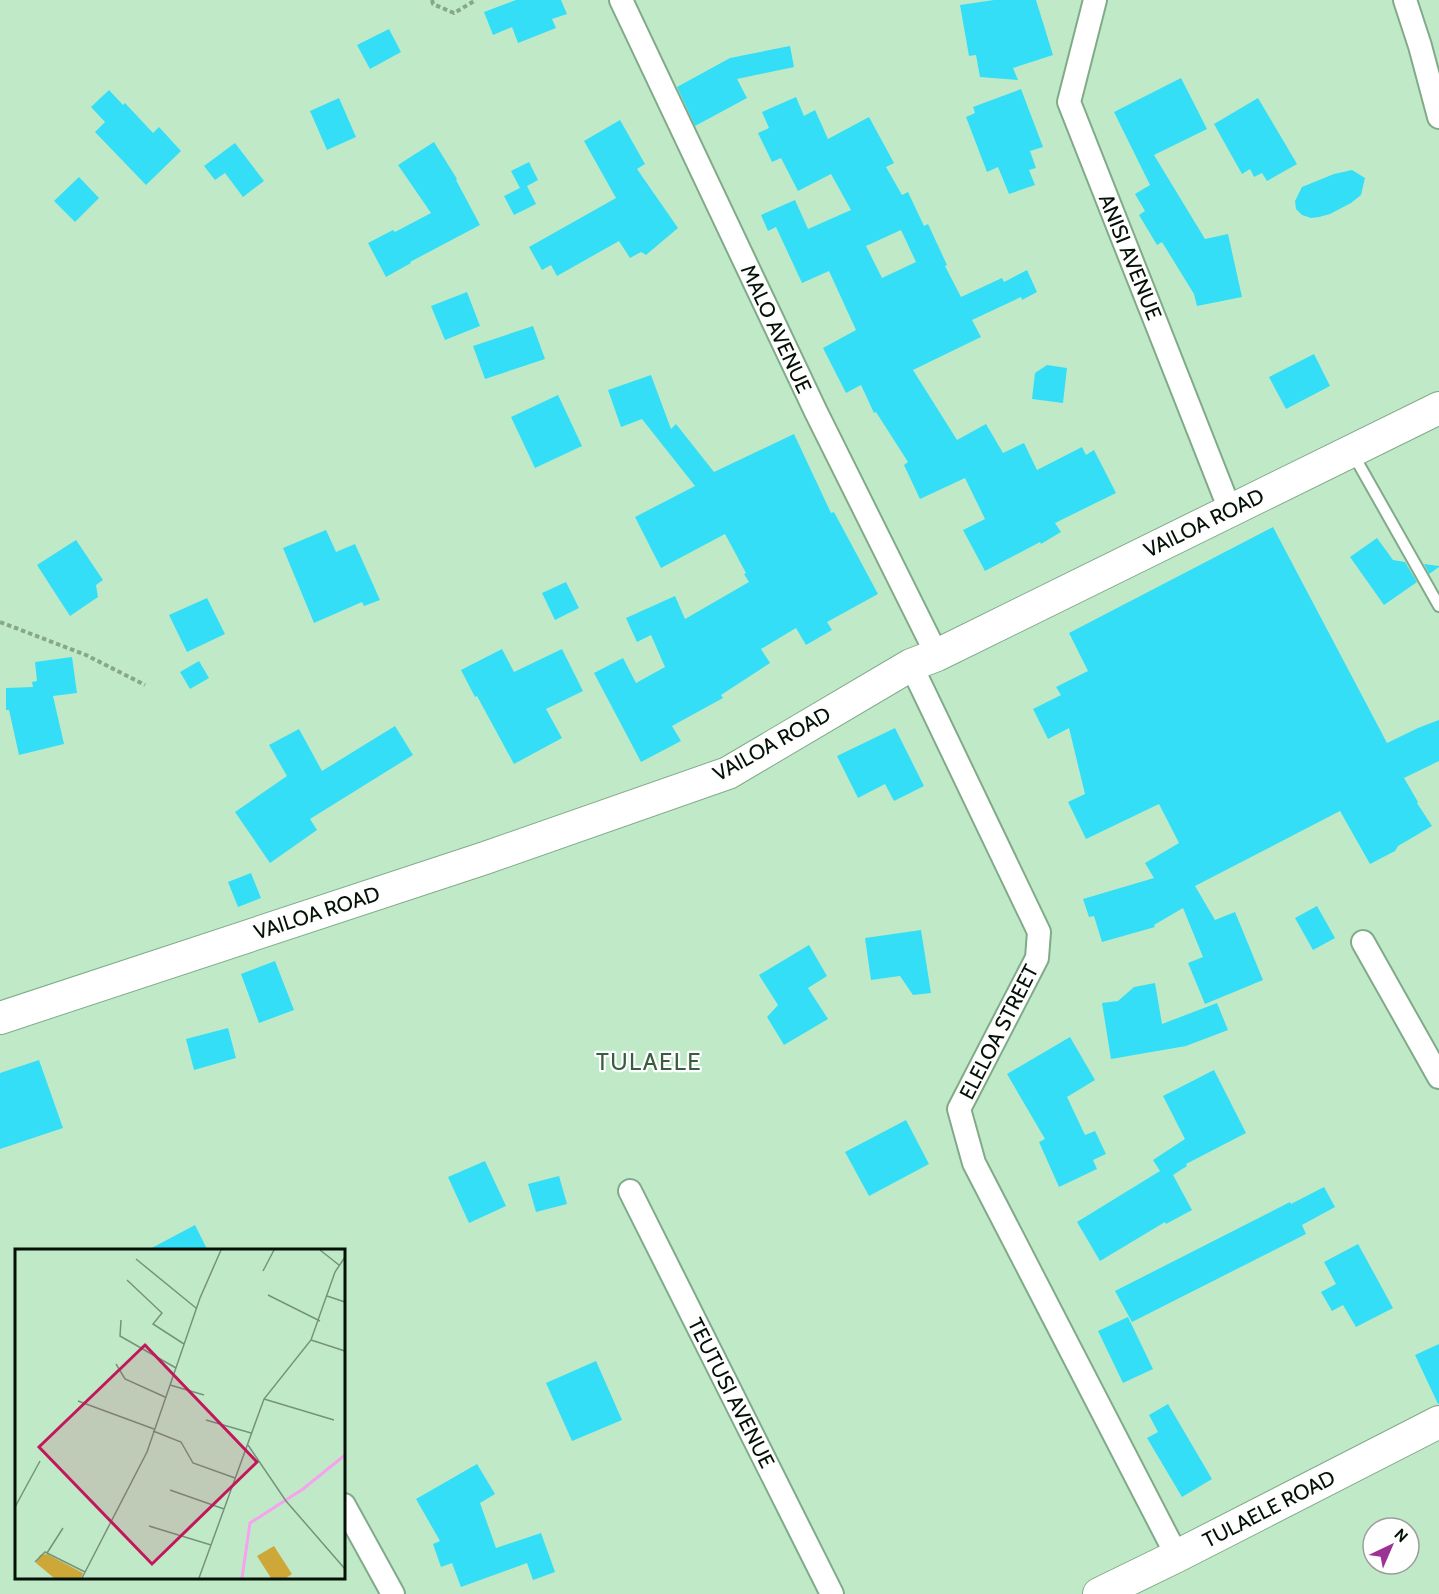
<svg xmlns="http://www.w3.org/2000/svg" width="1439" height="1594" viewBox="0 0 1439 1594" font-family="Cabin,sans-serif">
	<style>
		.building { fill: #34def7; fill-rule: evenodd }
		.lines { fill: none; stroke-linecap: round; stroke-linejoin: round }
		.lane-casing { stroke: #81aa89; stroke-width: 14 }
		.street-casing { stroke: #81aa89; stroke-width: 26 }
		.secondary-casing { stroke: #81aa89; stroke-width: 34 }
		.path { stroke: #86a78b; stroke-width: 4; stroke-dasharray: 4.5 3; stroke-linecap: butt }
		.lane { stroke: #fff; stroke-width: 10 }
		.street { stroke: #fff; stroke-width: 22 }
		.secondary { stroke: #fff; stroke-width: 32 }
		.labels { text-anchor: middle; stroke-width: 4.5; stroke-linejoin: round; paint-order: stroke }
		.street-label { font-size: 21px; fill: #041106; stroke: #fefefe }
		.quarter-label { font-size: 24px; letter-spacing: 1.5px; fill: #385d40; stroke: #fefefe }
		.inset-river { fill: none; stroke: #f5a3ed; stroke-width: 3 }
		.inset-road { fill: none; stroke: #75937a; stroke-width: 1.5 }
		.view { fill: #c2185b; fill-opacity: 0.15; stroke: #c2185b; stroke-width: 3 }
		.inset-edge { fill: none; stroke: #041106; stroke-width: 3 }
	</style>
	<rect width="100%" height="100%" fill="#c0eac7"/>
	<g class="building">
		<polygon points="516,0 561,0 567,14 552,19 556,28 518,43 512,27 493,35 484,12"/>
		<polygon points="994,0 1036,0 1053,55 1013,68 1018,80 980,77 976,55 969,56 960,5"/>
		<polygon points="389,29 401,52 370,69 357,45"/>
		<polygon points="790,46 794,67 737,79 747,98 695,126 677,87 730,58"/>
		<polygon points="1181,78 1207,129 1154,155 1205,239 1228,234 1242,297 1197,306 1194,294 1162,242 1157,245 1139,215 1145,211 1135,194 1150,185 1114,112"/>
		<polygon points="1021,89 1043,147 1030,151 1036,168 1029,170 1035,185 1009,194 998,167 987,172 966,117 975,113 973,107"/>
		<polygon points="109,90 123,105 125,103 153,133 159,127 181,151 146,185 95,132 105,122 91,107"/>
		<path d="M796 97 804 116 815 110 828 139 869 117 894 163 886 167 902 195 908 192 924 226 928 224 947 265 945 266 961 297 1002 278 1004 282 1027 270 1037 292 1022 300 1021 297 972 320 981 337 913 370 957 440 986 424 1003 453 1024 443 1037 470 1082 447 1086 455 1094 450 1116 493 1055 523 1061 532 1041 544 1040 542 985 571 963 530 985 519 965 478 920 499 904 465 908 462 876 412 874 413 861 385 846 393 823 348 856 330 829 271 802 283 776 227 768 231 761 215 795 200 808 229 851 210 831 174 798 191 781 158 772 162 758 133 769 128 762 112ZM901 230 916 262 882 278 866 246Z"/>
		<polygon points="339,98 356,137 327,150 310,111"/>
		<polygon points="1258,98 1297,164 1267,181 1262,173 1254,177 1250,169 1242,174 1214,124"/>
		<polygon points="620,120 645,164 637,169 678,228 646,255 641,252 630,258 619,241 557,276 551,265 542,270 529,247 616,198 584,141"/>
		<polygon points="434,142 457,179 456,180 480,225 410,262 411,263 386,277 368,243 393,230 395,232 431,213 398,165"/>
		<polygon points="235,143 264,181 243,197 225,173 215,180 204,166"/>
		<polygon points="529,162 538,180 527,186 536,204 514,215 504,196 520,188 511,171"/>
		<polygon points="1352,170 1365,178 1361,195 1351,203 1330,214 1319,217 1311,218 1302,215 1296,209 1295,201 1302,187 1334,174"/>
		<polygon points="79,177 99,198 75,222 54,201"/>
		<polygon points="467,292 480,326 445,340 431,306"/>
		<polygon points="533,326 545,359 485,379 473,346"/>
		<polygon points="1314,354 1330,386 1286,409 1269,377"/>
		<polygon points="1047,365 1067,368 1063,403 1032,399 1035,373"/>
		<polygon points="651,375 671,429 676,424 714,472 794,434 831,513 834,512 878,594 827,622 832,630 806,645 796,628 761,649 770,663 721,695 723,698 672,726 681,741 641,762 594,673 623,658 636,683 665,667 651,635 637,642 626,618 675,596 685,619 749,582 744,574 746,573 725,534 661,568 635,517 695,486 642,419 621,427 608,390"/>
		<polygon points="558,395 582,446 535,468 511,417"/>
		<polygon points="1273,527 1387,743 1418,728 1439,720 1439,761 1404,778 1418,802 1417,803 1432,826 1398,846 1395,851 1370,864 1340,811 1195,886 1215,920 1235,912 1263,980 1205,1004 1188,963 1203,957 1183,908 1154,925 1155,927 1102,942 1094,916 1089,917 1083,899 1154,878 1145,863 1179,843 1159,804 1086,839 1068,802 1085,794 1069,728 1048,739 1033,709 1061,695 1056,687 1088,671 1069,633"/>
		<polygon points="326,530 336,552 355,544 380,600 364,606 362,602 314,623 283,548"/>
		<polygon points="1377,538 1393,560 1405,562 1417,582 1384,605 1350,557"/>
		<polygon points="76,540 103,580 96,585 98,597 70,616 37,565"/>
		<polygon points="1424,564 1439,566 1439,567 1429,574"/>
		<polygon points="566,582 579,608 555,620 542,593"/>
		<polygon points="207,598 225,634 187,652 169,615"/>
		<polygon points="502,649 514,672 562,649 583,691 546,709 562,738 514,764 477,696 475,697 461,670"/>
		<polygon points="72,657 77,693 53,696 64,744 19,755 9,710 6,710 6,688 33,687 32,682 37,681 35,662"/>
		<polygon points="199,661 209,678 190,689 180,672"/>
		<polygon points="395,726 413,755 310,819 317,830 270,863 235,812 287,776 269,745 299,729 322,771"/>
		<polygon points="895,728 924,786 894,801 885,784 858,798 837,756"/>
		<polygon points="251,873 261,898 238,907 228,882"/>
		<polygon points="1317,906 1335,938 1313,950 1295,918"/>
		<polygon points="921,930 931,993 913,995 900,976 871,980 865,938"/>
		<polygon points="809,945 827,976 808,988 828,1019 784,1045 767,1017 778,1005 759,975"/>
		<polygon points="275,961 294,1010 259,1023 241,974"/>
		<polygon points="1155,983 1162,1024 1217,1003 1228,1030 1186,1046 1111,1059 1102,1003 1118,1001 1134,987"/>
		<polygon points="228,1028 236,1058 194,1070 186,1039"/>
		<polygon points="1070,1037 1095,1080 1067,1097 1085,1135 1095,1131 1106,1154 1093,1160 1097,1169 1059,1187 1039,1142 1045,1139 1007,1074"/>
		<polygon points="39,1060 63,1128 0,1149 0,1073"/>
		<polygon points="1214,1070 1246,1133 1186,1164 1187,1166 1173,1175 1192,1210 1166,1224 1165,1222 1100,1261 1077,1222 1160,1171 1153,1160 1185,1139 1163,1096"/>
		<polygon points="906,1120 929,1164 869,1196 845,1152"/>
		<polygon points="485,1161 506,1206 469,1223 448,1177"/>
		<polygon points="559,1176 567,1204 536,1212 528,1184"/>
		<polygon points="1324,1187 1335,1207 1302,1225 1306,1234 1132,1322 1115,1291 1290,1202 1291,1204"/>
		<polygon points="195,1225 208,1251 146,1251"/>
		<polygon points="1358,1244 1393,1308 1356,1327 1343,1305 1332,1311 1321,1292 1336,1284 1324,1262"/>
		<polygon points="1128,1317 1153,1369 1123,1383 1098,1331"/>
		<polygon points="1439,1344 1439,1404 1438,1404 1415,1355"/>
		<polygon points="596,1361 622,1420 572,1441 546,1383"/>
		<polygon points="1168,1404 1212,1479 1182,1497 1147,1438 1158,1432 1149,1415"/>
		<polygon points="477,1464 495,1494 480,1503 496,1548 541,1533 555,1572 533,1580 527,1563 461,1587 452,1563 441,1567 433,1544 440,1541 416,1499"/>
	</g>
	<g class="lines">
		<g class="lane-casing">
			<polyline id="lane" points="1353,454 1439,606"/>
		</g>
		<g class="street-casing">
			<g id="street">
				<polyline points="621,0 816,412 937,655"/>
				<polyline points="1095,0 1069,102 1230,510"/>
				<polyline points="1405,0 1420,46 1439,117"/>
				<polyline points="911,665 1039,932 1037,958 959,1109 974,1163 1177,1556"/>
				<polyline points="1363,942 1439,1077"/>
				<polyline points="630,1191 832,1594"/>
				<polyline points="344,1505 393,1594"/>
			</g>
		</g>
		<g class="secondary-casing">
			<g id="secondary">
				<polyline points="0,1018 485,858 728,773 911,665 937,655 1439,408"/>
				<polyline points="1099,1594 1177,1556 1439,1422"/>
			</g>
		</g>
		<g class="path">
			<polyline points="432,0 433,4 454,13 476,0"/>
			<polyline points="0,622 86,655 145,685"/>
		</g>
		<use href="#lane" class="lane"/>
		<use href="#street" class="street"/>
		<use href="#secondary" class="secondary"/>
	</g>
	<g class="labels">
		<g class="street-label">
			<text transform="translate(1130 257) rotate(68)" y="7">ANISI AVENUE</text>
			<text transform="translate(776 329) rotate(65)" y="7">MALO AVENUE</text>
			<text transform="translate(1204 523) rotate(-26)" y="7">VAILOA ROAD</text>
			<text transform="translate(772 744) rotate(-29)" y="7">VAILOA ROAD</text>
			<text transform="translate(317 913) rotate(-18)" y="7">VAILOA ROAD</text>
			<text transform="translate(999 1032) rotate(-63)" y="7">ELELOA STREET</text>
			<text transform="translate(731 1393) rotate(63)" y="7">TEUTUSI AVENUE</text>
			<text transform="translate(1269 1509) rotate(-27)" y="7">TULAELE ROAD</text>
		</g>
		<g class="quarter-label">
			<text x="649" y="1070">TULAELE</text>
		</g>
	</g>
	<g transform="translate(15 1249)">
		<rect width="330" height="330" fill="#c0eac7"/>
		<path d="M259 297 277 325 271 329H256L242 307ZM32 305 68 324 66 329H39L21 314 25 306Z" fill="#cda838"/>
		<path class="inset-river" d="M227 329 235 274 288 240 330 206"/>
		<path class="inset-road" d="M305 1 324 16M121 10 181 59M248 22 259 1M112 31 147 64 138 75 169 95M253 46 305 72M312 47 330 53M106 71 105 87 161 119M296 91 330 102M101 115 110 130 150 148M155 136 189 146M249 150 319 171M63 152 139 180M191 171 236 184M138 182 166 193 178 214 220 229M233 196 271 252 330 320M155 241 209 260M0 258 25 212M134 277 196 296M32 304 48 279M20 313 30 303 70 323M67 329 132 203 185 49 206 1M184 329 249 150 296 91 320 23 330 8"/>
		<path class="view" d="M130 96 242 213 137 315 24 198Z"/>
		<rect width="330" height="330" class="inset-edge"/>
	</g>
	<g transform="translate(1391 1546) rotate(44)"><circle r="28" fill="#fefefe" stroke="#9a9f9b" stroke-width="1.5"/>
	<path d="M0-4.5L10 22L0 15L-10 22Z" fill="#9b3395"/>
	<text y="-9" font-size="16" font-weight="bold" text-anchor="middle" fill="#041106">N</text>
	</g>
</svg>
